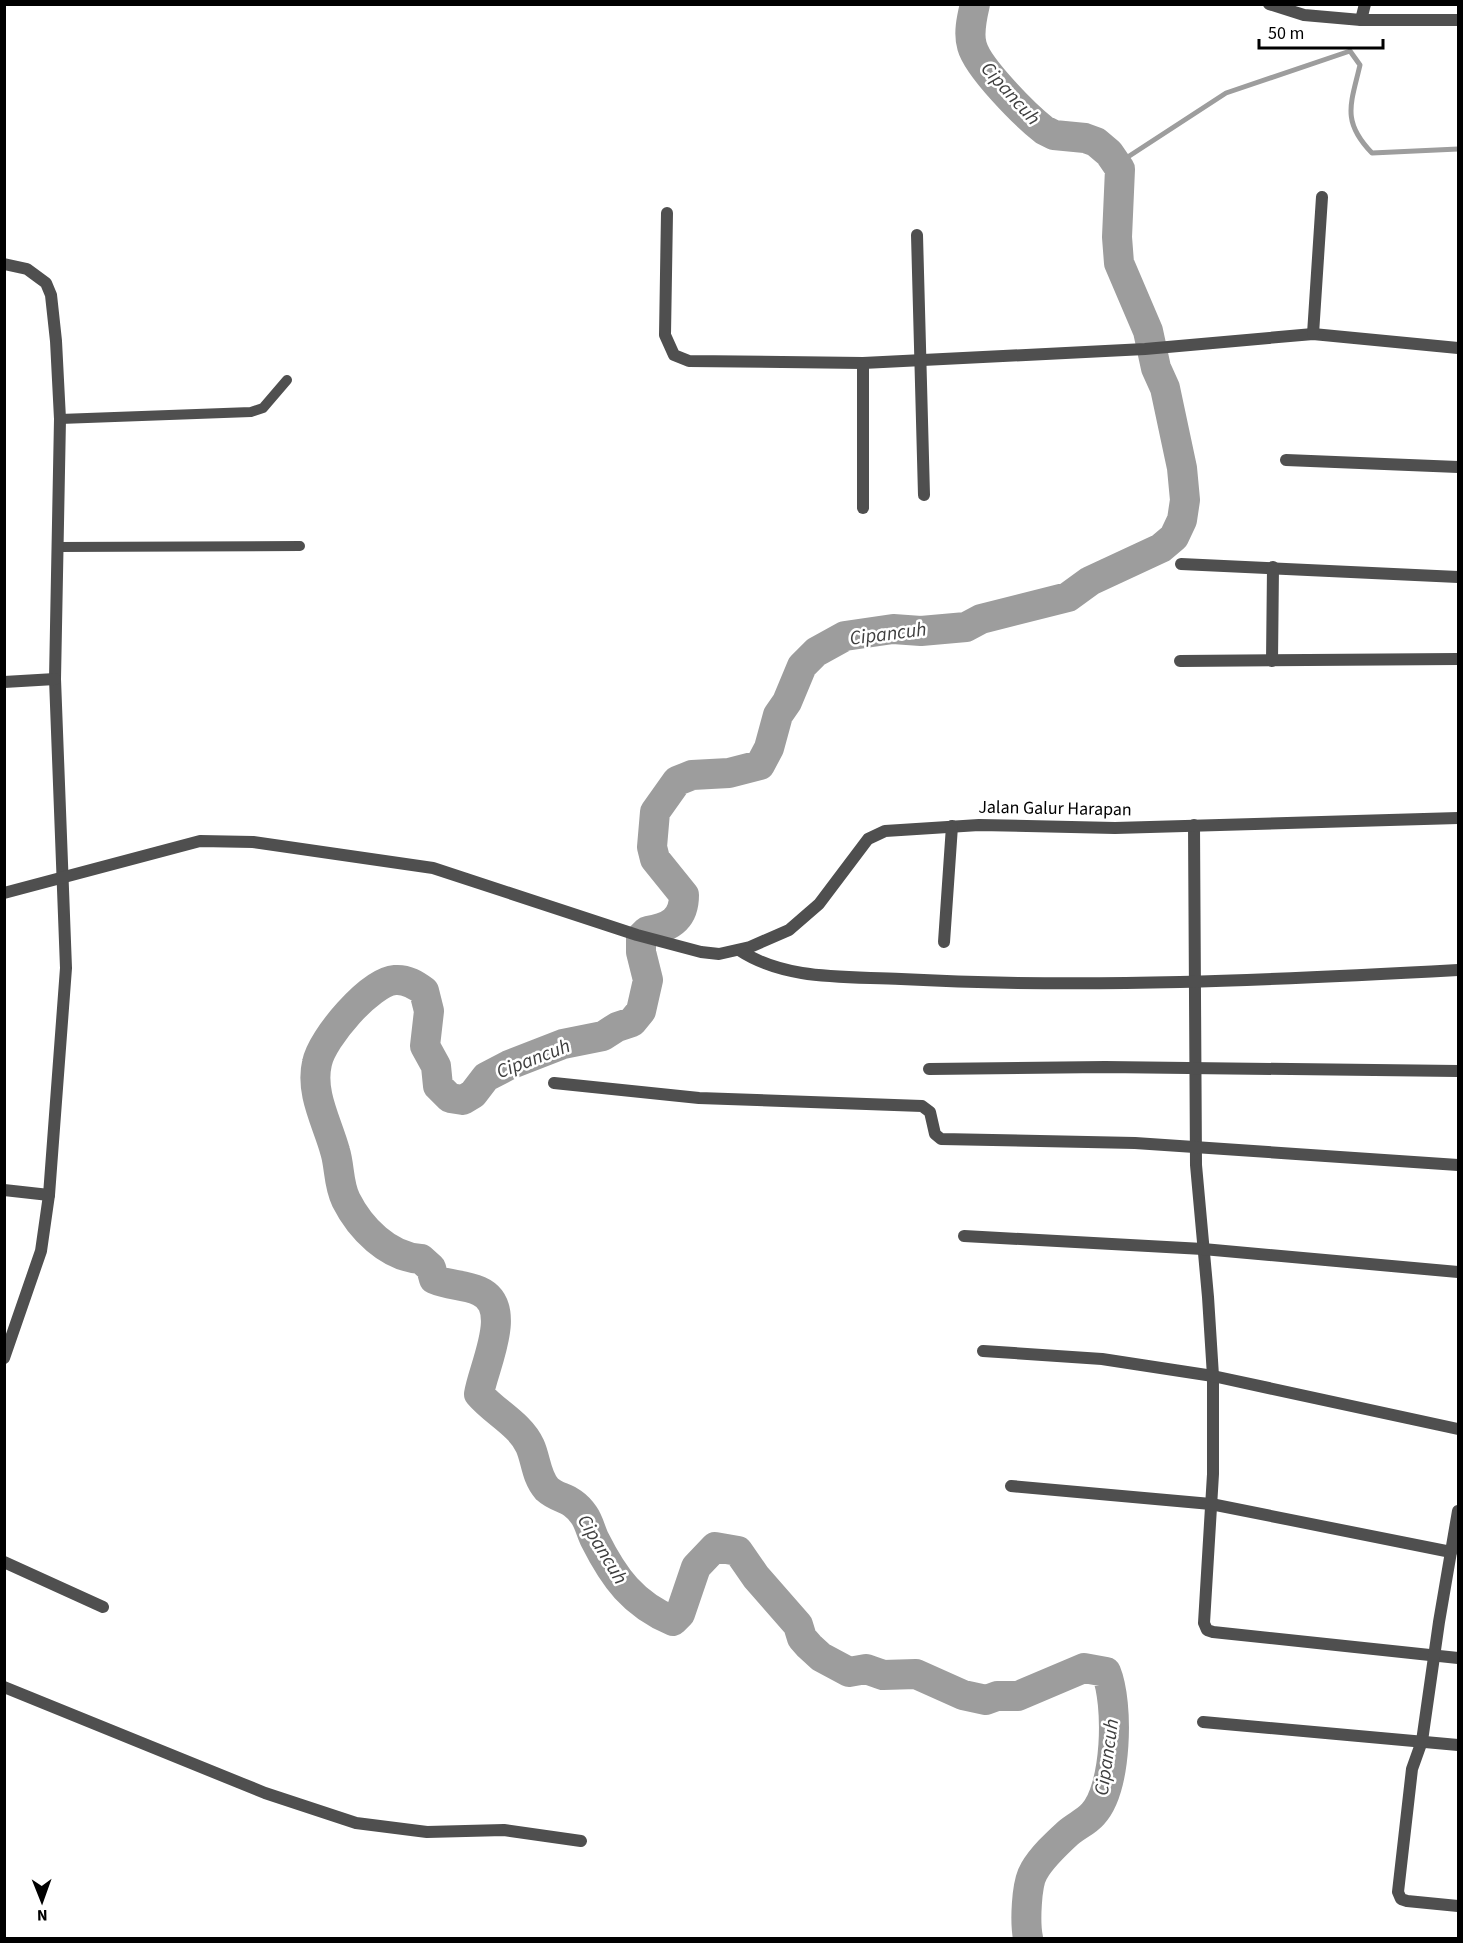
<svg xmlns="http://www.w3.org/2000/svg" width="1463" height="1943" viewBox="0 0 1463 1943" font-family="'Source Sans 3',sans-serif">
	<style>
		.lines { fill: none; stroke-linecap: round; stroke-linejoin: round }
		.stream { stroke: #9d9d9d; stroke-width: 5 }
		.river { stroke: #9d9d9d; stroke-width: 30 }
		.service { stroke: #4f4f4f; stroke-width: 10 }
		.minor { stroke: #4f4f4f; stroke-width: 12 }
		.labels { text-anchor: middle; stroke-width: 5; stroke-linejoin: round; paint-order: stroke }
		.street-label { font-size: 18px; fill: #000; stroke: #fff }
		.water-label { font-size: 20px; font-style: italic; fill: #3e3e3e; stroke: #fff }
	</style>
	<rect width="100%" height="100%" fill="#fff"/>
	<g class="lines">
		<path class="stream" d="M1117 164 1226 93 1350 51 1360 65C1351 104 1341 121 1372 153L1458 149"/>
		<path class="river" d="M975 4C972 17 968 33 972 46 978 68 1025 115 1044 130L1054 135 1085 138 1096 142 1109 153 1120 169 1117 237 1119 263 1148 331 1156 368 1165 388 1182 468 1185 500 1182 520 1174 537 1161 548 1090 581 1068 597 981 619 966 627 921 631 893 629 845 636 816 652 802 666 787 702 778 715 769 748 760 765 729 773 692 775 677 781 655 812 652 847 655 859 684 895C684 920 669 928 647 931L641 937V952L648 980 641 1011 632 1022 617 1027 603 1036 563 1044 509 1065 486 1077 473 1094 463 1100 450 1098 438 1086 436 1066 425 1046 429 1011 424 991C416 985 407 979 395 980 370 982 322 1038 317 1063 310 1093 327 1122 335 1151 340 1167 338 1184 346 1200 360 1228 388 1257 421 1259L431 1268 434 1279C450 1286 463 1284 479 1291 515 1307 483 1367 479 1394 494 1412 520 1424 530 1446 536 1459 536 1477 547 1489 559 1500 571 1496 584 1515 589 1522 591 1532 595 1540 614 1578 633 1604 673 1621L680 1614 696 1567 715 1547 738 1551 756 1577 798 1625 802 1638 809 1646 821 1657 849 1672 866 1669 883 1675 916 1674 963 1695 986 1700 997 1696H1018L1084 1668 1106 1672C1119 1704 1117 1788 1093 1814 1086 1822 1076 1826 1068 1833 1056 1844 1042 1857 1034 1871 1026 1884 1025 1923 1028 1938"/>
		<g class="service">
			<polyline points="60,419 251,412 263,408 287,380"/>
			<polyline points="57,547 300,546"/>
		</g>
		<g class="minor">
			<polyline points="1269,4 1304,15 1361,20"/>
			<polyline points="1365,4 1361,20 1458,20"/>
			<polyline points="667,213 665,335 674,355 689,361 863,363 1145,349 1313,334 1458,348"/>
			<polyline points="917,235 924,495"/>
			<polyline points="4,264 27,269 46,283 51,295 56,341 60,419 55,679 66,968 49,1195 41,1251 4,1358"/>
			<polyline points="1313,334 1322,197"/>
			<polyline points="863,363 863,508"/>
			<polyline points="1286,460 1458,467"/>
			<polyline points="1181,564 1458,577"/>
			<polyline points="1180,661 1458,659"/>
			<polyline points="1272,661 1273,567"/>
			<polyline points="4,682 55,679"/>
			<polyline points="1194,825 1196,1165 1208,1297 1213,1376 1213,1474 1204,1623 1207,1630 1213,1632 1458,1658"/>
			<polyline points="4,893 200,841 253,842 433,868 637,935 701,952 719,954 750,947 789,930 819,904 868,839 885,831 979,825 1115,828 1458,818"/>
			<polyline points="944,942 952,826"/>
			<path d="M739 950C786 981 846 976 901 979 1087 989 1273 980 1458 970"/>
			<polyline points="929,1069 1105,1067 1458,1071"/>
			<polyline points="554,1083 699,1098 922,1106 930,1112 935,1134 941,1139 1135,1143 1458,1165"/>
			<polyline points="4,1190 49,1195"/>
			<polyline points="964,1236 1203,1249 1458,1272"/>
			<polyline points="983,1351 1102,1359 1213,1376 1458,1429"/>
			<polyline points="1011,1486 1211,1504 1451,1552"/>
			<polyline points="1458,1511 1439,1622 1422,1741 1412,1769 1398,1892 1401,1899 1407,1901 1458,1906"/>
			<polyline points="4,1562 103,1607"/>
			<polyline points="4,1687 265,1793 356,1823 427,1832 504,1830 581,1841"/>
			<polyline points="1203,1722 1458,1745"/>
		</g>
	</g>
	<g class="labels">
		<g class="street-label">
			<text transform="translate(1055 808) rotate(1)" y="6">Jalan Galur Harapan</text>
		</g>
		<g class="water-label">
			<text transform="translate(1011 93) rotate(48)" y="7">Cipancuh</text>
			<text transform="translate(888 633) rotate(-7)" y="7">Cipancuh</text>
			<text transform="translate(533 1058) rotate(-21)" y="7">Cipancuh</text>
			<text transform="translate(603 1549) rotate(59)" y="7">Cipancuh</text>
			<text transform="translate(1106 1757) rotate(-82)" y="7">Cipancuh</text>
		</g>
	</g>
	<rect width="1463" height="1943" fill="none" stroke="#000000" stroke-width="12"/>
	<g transform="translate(42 1901) rotate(179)" stroke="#ffffff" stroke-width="4.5" paint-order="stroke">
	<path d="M0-4.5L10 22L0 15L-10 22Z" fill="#000000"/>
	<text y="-9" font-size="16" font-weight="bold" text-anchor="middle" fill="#000000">N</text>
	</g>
	<path d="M1259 39v9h124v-9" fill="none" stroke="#000000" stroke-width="3"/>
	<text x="1268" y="39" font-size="18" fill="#000000" stroke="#ffffff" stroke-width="4.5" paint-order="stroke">50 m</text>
</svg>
